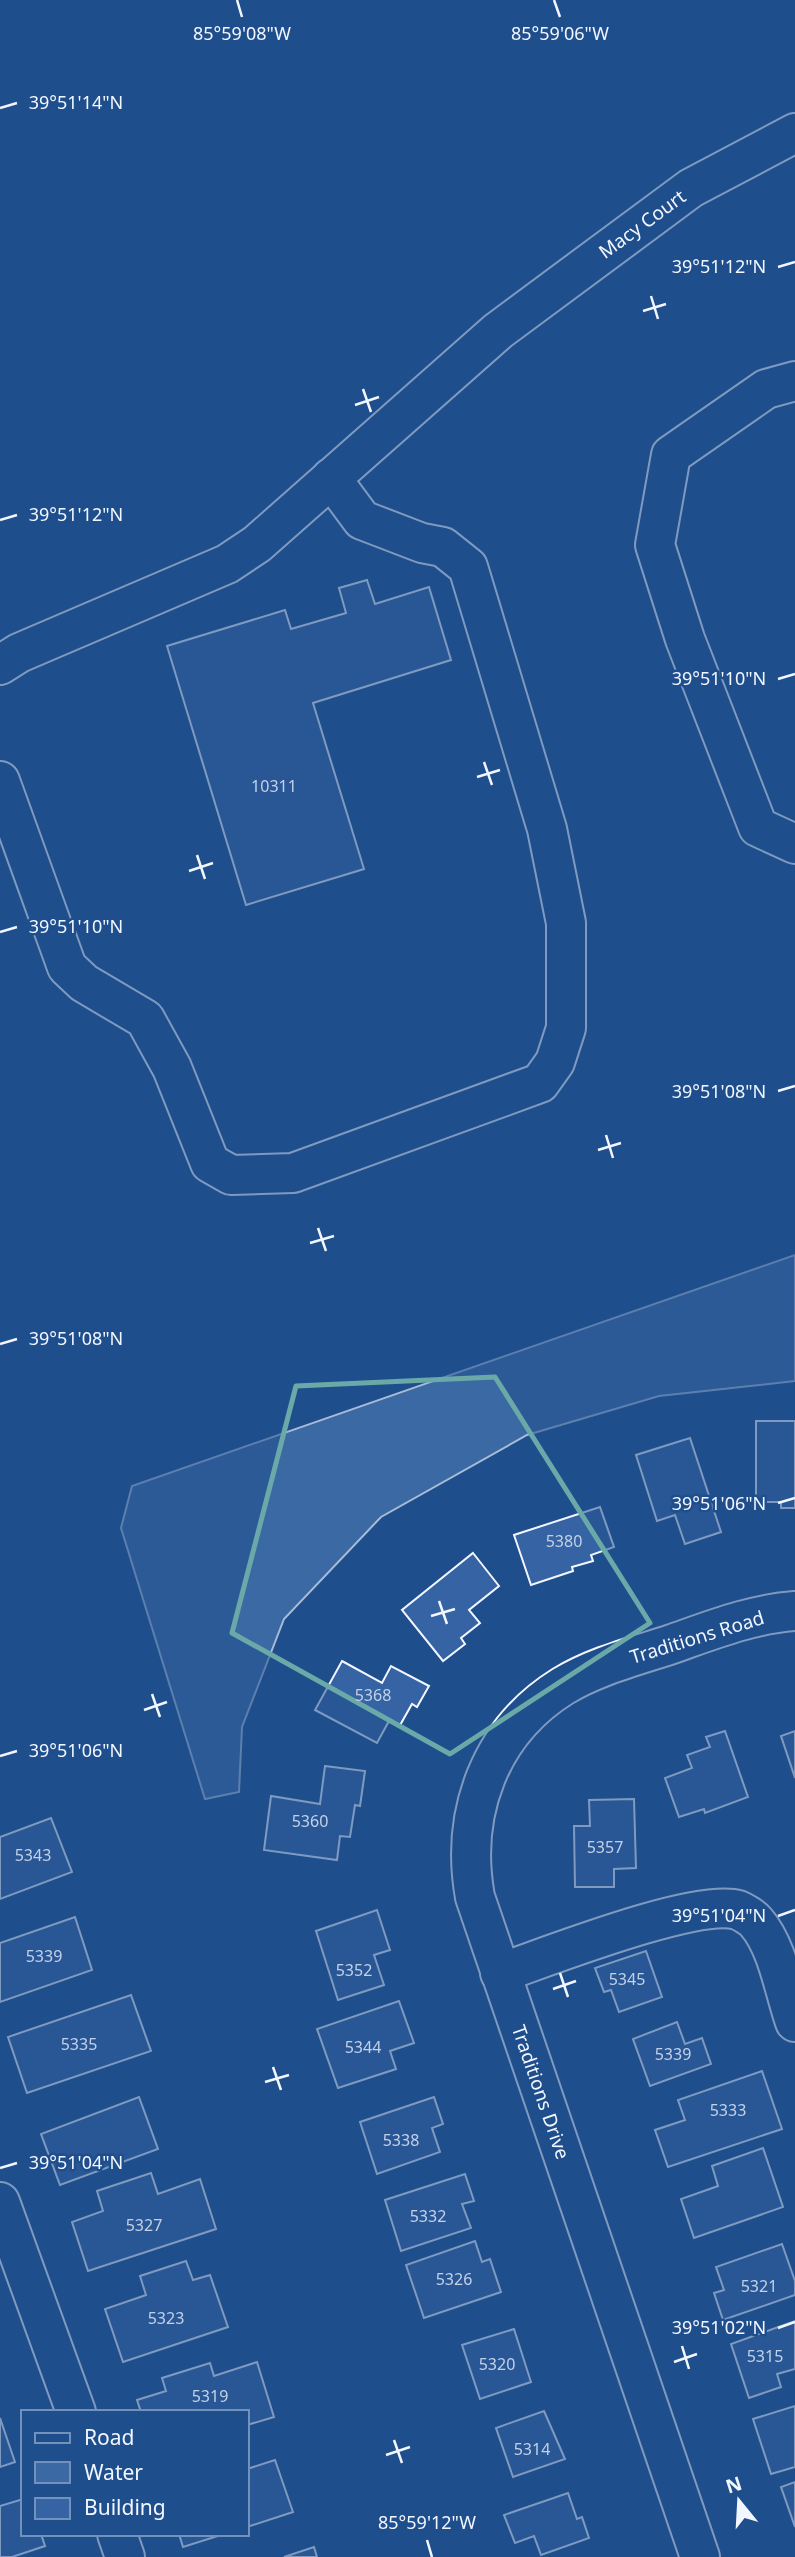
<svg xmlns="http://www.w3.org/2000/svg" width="795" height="2557" viewBox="0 0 795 2557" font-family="'Noto Sans',sans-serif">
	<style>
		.water { fill: #3b69a3; stroke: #a8bbd7; stroke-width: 2 }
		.building { fill: #3563a3; stroke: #f2f6ff; stroke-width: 2 }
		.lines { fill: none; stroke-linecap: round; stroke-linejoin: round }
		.minor-casing { stroke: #f2f6ff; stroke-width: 42 }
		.minor { stroke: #1f4e8c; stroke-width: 38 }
		.marked { fill: none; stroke: #6aa9a8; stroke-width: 5; stroke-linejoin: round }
		.ticks { fill: none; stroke: #f2f6ff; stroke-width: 2.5 }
		.labels { text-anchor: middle; stroke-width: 5; stroke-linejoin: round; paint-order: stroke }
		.number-label { font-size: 16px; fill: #c3d1e8 }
		.street-label { font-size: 19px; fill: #f2f6ff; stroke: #1f4e8c }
		.ticks-label { font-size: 18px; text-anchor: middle; fill: #f2f6ff; stroke: #1f4e8c; stroke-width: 5; stroke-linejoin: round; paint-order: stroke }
	</style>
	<rect width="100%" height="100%" fill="#1f4e8c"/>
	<polygon class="water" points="795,1255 795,1381 659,1396 527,1435 381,1517 284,1619 242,1727 239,1792 205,1799 121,1528 132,1486"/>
	<g class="building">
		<polygon points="367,580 375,604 429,587 451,660 313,703 364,869 246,905 167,646 285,610 291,629 346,613 339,588"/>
		<polygon points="756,1421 795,1421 795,1508 781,1508 781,1502 756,1502"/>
		<polygon points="690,1438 721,1532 685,1544 675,1515 657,1521 636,1455"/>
		<polygon points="600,1507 614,1547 591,1555 593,1561 572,1567 573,1571 531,1585 514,1535"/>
		<polygon points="473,1553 499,1586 469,1610 480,1623 461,1638 465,1644 443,1661 402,1610"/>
		<polygon points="342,1661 382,1683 391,1666 429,1686 417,1707 412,1704 399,1727 389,1721 377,1743 315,1710"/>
		<polygon points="725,1731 748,1797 705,1813 704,1809 679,1817 665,1778 692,1768 687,1755 710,1747 706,1737"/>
		<polygon points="795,1731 795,1778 781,1736"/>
		<polygon points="325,1766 365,1771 360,1806 355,1805 350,1837 340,1836 337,1860 264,1850 271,1796 320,1804"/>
		<polygon points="634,1799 636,1868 614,1869 614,1887 575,1887 574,1826 590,1826 589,1800"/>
		<polygon points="51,1818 72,1872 0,1899 0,1837"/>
		<polygon points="377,1910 390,1950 374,1955 384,1985 338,2000 316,1931"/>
		<polygon points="75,1917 92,1970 0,2002 0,1943"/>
		<polygon points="646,1951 662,1997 619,2012 611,1990 604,1992 595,1968"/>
		<polygon points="131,1995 151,2051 27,2093 8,2037"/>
		<polygon points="399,2001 414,2043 390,2051 396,2069 338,2088 317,2029"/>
		<polygon points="677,2022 685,2044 702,2038 711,2064 650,2086 633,2039"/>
		<polygon points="762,2071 782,2129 668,2167 655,2130 685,2120 678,2100"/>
		<polygon points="139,2097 158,2149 60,2185 41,2134"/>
		<polygon points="434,2097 443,2124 432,2128 440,2152 377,2174 360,2122"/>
		<polygon points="763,2148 783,2207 694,2238 681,2199 718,2186 712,2166"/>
		<polygon points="151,2173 158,2194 200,2179 216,2229 88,2271 72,2222 103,2211 97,2191"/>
		<polygon points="465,2174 474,2201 462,2204 471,2228 401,2251 385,2200"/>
		<polygon points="475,2241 482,2262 490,2259 501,2292 424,2318 406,2265"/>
		<polygon points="782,2244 795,2281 795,2295 723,2320 714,2293 724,2290 716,2267"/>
		<polygon points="186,2261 193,2280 210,2275 228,2327 123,2362 105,2309 146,2295 140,2276"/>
		<polygon points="795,2321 795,2369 777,2374 781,2387 749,2398 731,2344"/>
		<polygon points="514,2329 531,2382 480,2399 462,2345"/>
		<polygon points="257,2362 274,2417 247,2425 247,2412 141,2412 137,2400 166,2391 162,2378 210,2363 214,2376"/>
		<polygon points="795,2406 795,2467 771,2474 753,2419"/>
		<polygon points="544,2411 565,2459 513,2477 496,2428"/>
		<polygon points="0,2418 15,2462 0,2467"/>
		<polygon points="275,2460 293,2512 247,2527 247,2469"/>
		<polygon points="795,2482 795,2527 781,2487"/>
		<polygon points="568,2493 577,2519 582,2517 589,2538 541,2555 534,2536 515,2543 504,2515"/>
		<polygon points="23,2499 23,2534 41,2534 45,2546 12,2557 0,2557 0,2506"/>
		<polygon points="179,2534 224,2534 183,2547"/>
		<polygon points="314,2547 317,2557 284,2557"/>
	</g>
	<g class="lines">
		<g class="minor-casing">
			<g id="minor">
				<polyline points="795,381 766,389 671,455 655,545 685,639 758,827 795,844"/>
				<polyline points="0,665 19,653 227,564 257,544 498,331 691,188 795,133"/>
				<polyline points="0,781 67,967 84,983 145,1019 172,1068 210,1163 231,1175 293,1173 540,1083 555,1062 566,1028 566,923 547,829 468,567 443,547 422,543 362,520 331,478"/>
				<path d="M500 1973C547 1957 696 1898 738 1910 743 1912 753 1918 756 1922 778 1947 784 1991 795 2022"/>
				<polyline points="0,2202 76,2412"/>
				<polyline points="117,2534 125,2557"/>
				<path d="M700 2557 475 1897C460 1814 489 1732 563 1686 596 1666 636 1656 672 1644 712 1630 752 1614 795 1611"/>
			</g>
		</g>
		<use href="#minor" class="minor"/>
	</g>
	<path d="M0 0H795V2557H0ZM495 1377 650 1623 450 1754 232 1633 296 1386Z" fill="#1f4e8c" fill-opacity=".55" fill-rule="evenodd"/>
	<path class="marked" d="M495 1377 650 1623 450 1754 232 1633 296 1386Z"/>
	<path class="ticks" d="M237 0 242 17M554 0 560 17M0 108 17 103M778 267 795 262M651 296 658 319M643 311 666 304M363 389 371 412M355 405 379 397M0 520 17 515M778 679 795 674M484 762 492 785M477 777 500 770M197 855 205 879M189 871 213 863M0 932 17 927M778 1091 795 1086M606 1135 613 1158M598 1150 621 1143M318 1228 326 1251M310 1243 334 1236M0 1344 17 1339M778 1503 795 1498M439 1601 447 1624M431 1616 455 1609M152 1694 160 1717M144 1710 167 1702M0 1756 17 1751M778 1916 795 1910M560 1973 568 1997M553 1989 576 1981M273 2067 281 2090M265 2082 289 2075M0 2168 17 2163M778 2328 795 2322M682 2346 689 2369M674 2362 697 2354M394 2440 402 2463M386 2455 410 2447M427 2540 432 2557"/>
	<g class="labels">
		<g class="number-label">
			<text x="274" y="792">10311</text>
			<text x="564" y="1547">5380</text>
			<text x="373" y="1701">5368</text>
			<text x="310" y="1827">5360</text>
			<text x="605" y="1853">5357</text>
			<text x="33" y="1861">5343</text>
			<text x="44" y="1962">5339</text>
			<text x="354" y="1976">5352</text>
			<text x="627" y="1985">5345</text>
			<text x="79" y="2050">5335</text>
			<text x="363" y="2053">5344</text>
			<text x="673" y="2060">5339</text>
			<text x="728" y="2116">5333</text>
			<text x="401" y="2146">5338</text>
			<text x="428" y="2222">5332</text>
			<text x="144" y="2231">5327</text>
			<text x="454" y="2285">5326</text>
			<text x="759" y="2292">5321</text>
			<text x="166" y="2324">5323</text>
			<text x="765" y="2362">5315</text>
			<text x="497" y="2370">5320</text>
			<text x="210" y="2402">5319</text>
			<text x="532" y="2455">5314</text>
		</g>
		<g class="street-label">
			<text transform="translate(642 224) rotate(-36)" y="7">Macy Court</text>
			<text transform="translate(697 1637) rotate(-17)" y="7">Traditions Road</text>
			<text transform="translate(541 2092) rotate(71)" y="7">Traditions Drive</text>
		</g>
	</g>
	<g class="ticks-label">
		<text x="242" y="40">85°59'08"W</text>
		<text x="560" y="40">85°59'06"W</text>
		<text x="76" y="109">39°51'14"N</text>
		<text x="719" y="273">39°51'12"N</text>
		<text x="76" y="521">39°51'12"N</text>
		<text x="719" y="685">39°51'10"N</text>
		<text x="76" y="933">39°51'10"N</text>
		<text x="719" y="1098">39°51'08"N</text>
		<text x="76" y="1345">39°51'08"N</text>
		<text x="719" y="1510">39°51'06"N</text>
		<text x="76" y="1757">39°51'06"N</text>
		<text x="719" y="1922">39°51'04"N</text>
		<text x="76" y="2169">39°51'04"N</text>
		<text x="719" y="2334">39°51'02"N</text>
		<text x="427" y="2529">85°59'12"W</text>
	</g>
	<rect x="21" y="2410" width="228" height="126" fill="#1f4e8c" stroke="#7391ba" stroke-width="2"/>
	<rect x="35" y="2433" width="35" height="10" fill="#1f4e8c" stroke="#7391ba" stroke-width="2"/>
	<text x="84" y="2445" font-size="21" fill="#f2f6ff">Road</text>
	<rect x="35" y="2462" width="35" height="21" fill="#3b69a3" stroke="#7391ba" stroke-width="2"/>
	<text x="84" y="2480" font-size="21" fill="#f2f6ff">Water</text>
	<rect x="35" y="2498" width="35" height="21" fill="#3563a3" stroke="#7391ba" stroke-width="2"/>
	<text x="84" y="2515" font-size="21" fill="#f2f6ff">Building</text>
	<g transform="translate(739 2501) rotate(342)" stroke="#1f4e8c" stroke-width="5" paint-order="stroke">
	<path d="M0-5L12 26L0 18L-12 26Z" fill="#f2f6ff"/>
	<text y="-10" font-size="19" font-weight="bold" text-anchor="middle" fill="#f2f6ff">N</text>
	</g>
</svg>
